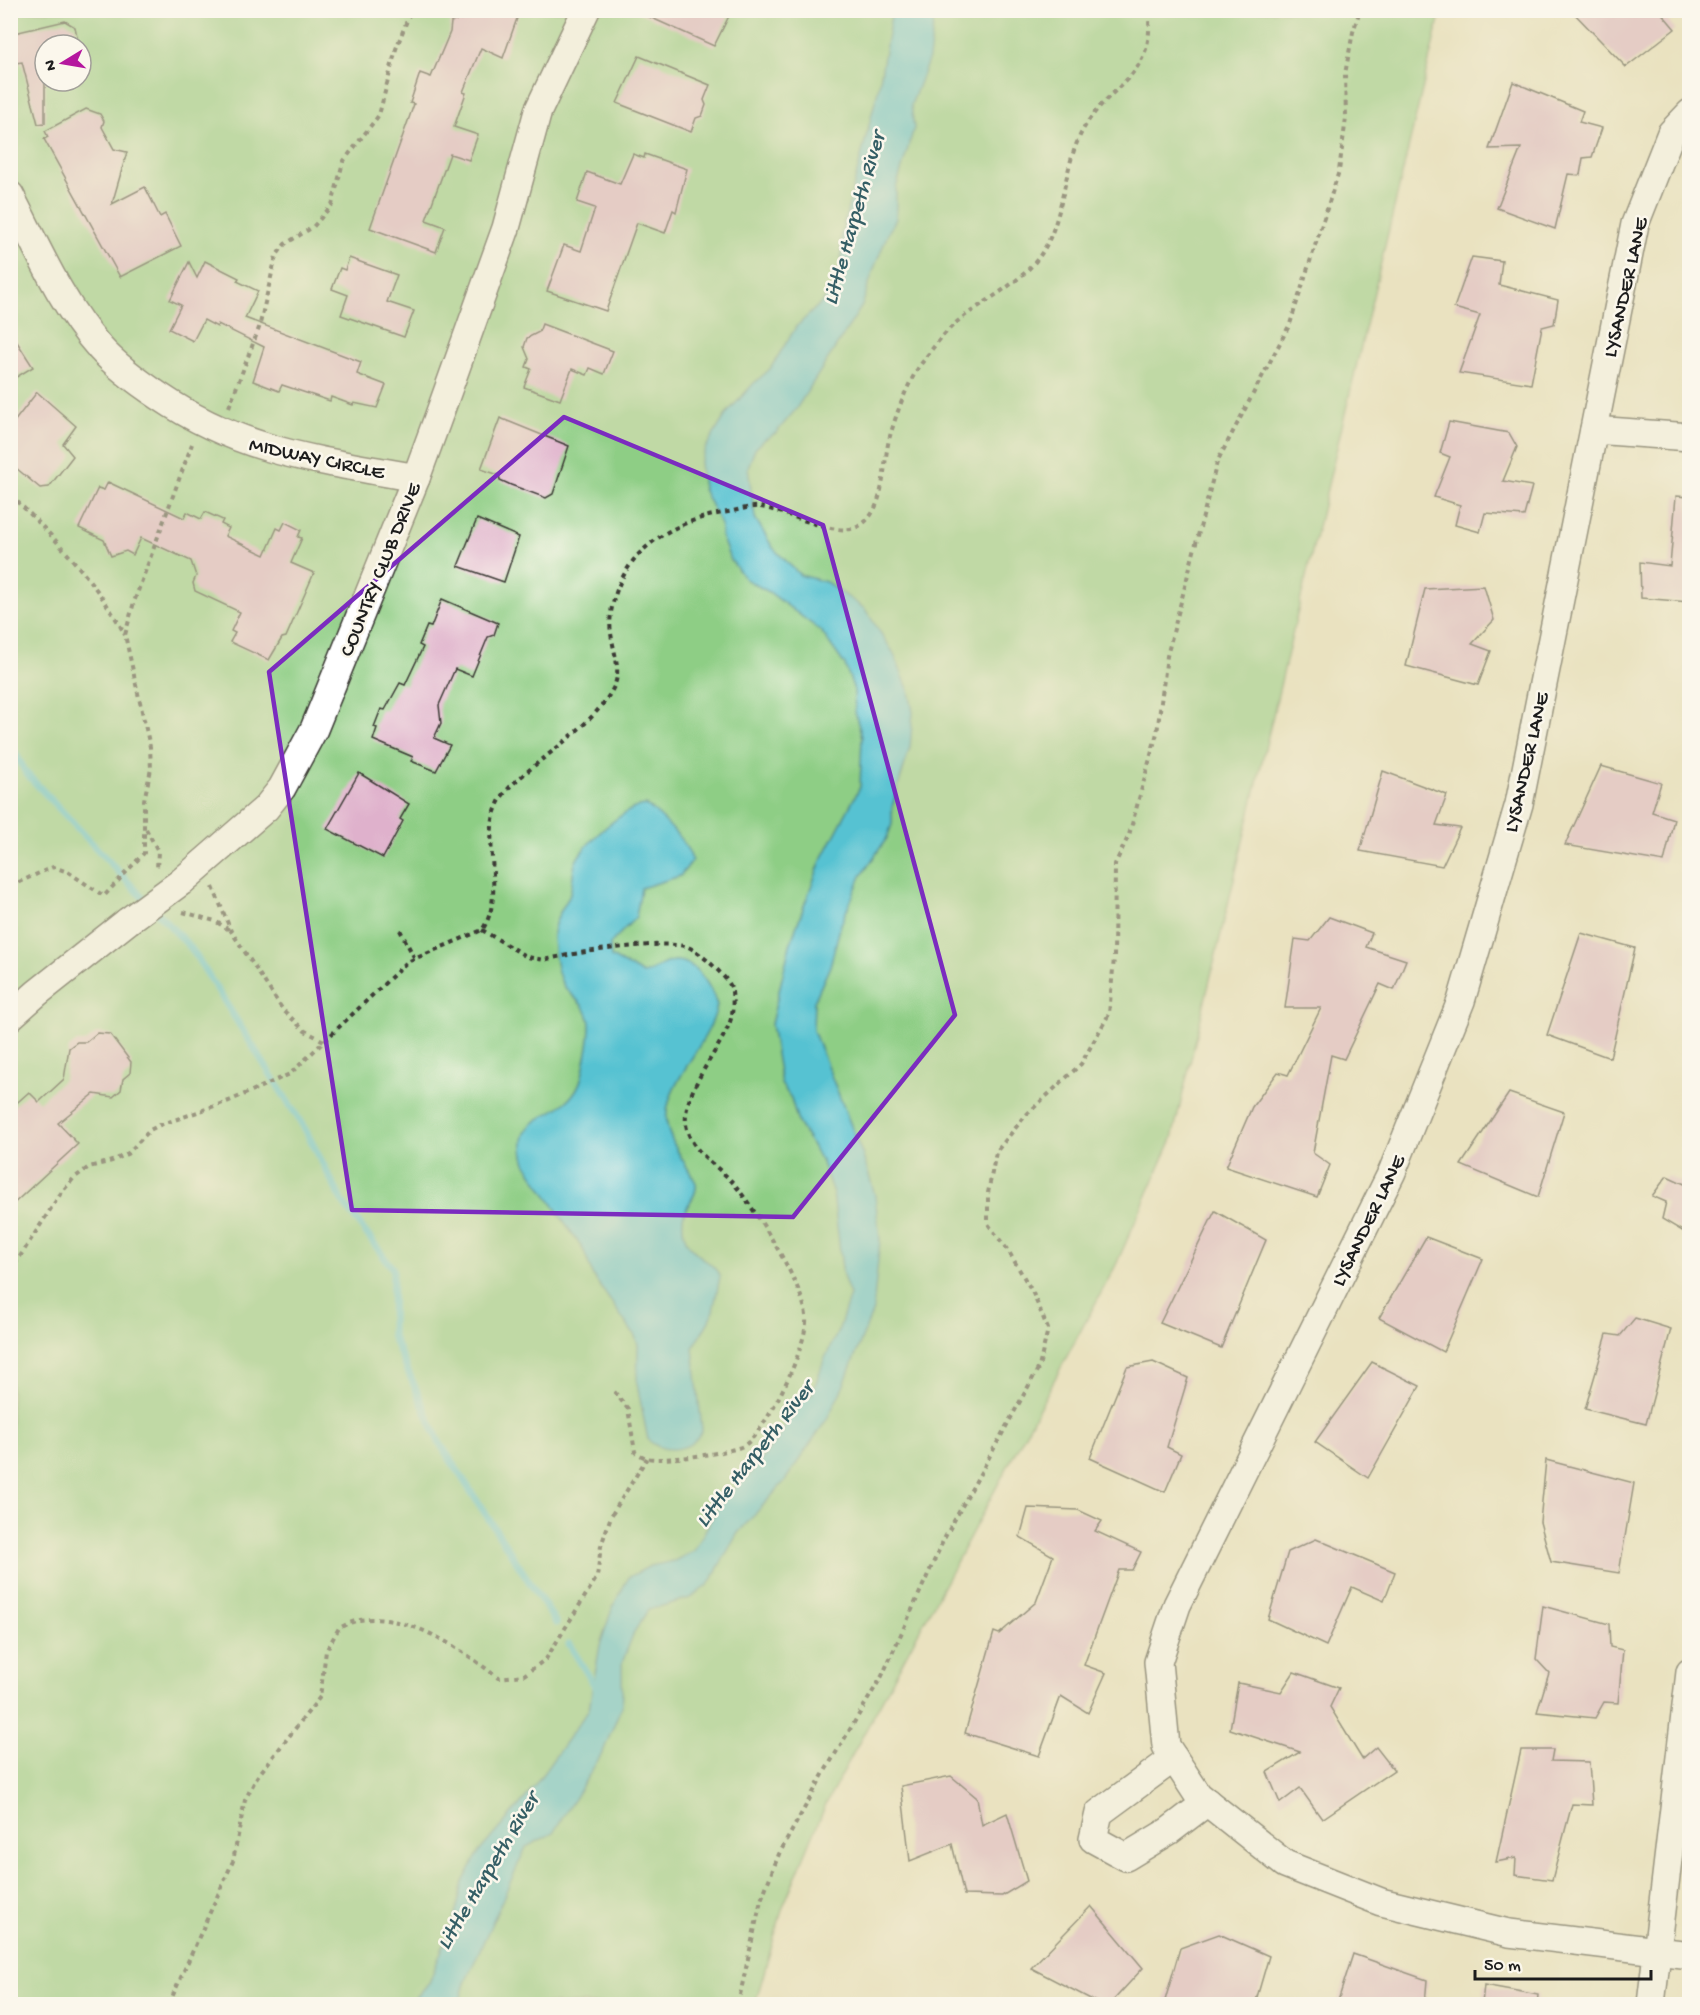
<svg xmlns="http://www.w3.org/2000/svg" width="1700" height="2015" viewBox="0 0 1700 2015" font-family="'Gochi Hand',sans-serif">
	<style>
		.green { fill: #8ece85; stroke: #557550; stroke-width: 1.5; fill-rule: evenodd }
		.water { fill: #57c2d2; stroke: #3a6f77; stroke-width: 1.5 }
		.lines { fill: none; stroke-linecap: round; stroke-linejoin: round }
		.stream { stroke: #57c2d2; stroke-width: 7 }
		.building { fill: #dfb1cc }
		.minor-casing { stroke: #3b3a35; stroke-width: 30 }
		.path { stroke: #3b3a35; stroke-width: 4; stroke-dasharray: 4.5 4.5; stroke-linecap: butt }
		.minor { stroke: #fff; stroke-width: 27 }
		.minor-bridge-casing { stroke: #3b3a35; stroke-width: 30; stroke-linecap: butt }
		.minor-bridge { stroke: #fff; stroke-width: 27 }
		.marked { fill: none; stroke: #7b2cbf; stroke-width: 4.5; stroke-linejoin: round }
		.labels { text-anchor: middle; stroke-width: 5; stroke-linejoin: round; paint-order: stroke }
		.street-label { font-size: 21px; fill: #1c1c1c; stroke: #fbf7ec }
		.water-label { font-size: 22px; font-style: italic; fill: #345e65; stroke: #fbf7ec }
	</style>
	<rect width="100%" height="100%" fill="#fbf7ec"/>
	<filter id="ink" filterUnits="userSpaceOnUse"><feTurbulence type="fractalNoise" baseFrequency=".0167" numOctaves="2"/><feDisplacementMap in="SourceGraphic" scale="12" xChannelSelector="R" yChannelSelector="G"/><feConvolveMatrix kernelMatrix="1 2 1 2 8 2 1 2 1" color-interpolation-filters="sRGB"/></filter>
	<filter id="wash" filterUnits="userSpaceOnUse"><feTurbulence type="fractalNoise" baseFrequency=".008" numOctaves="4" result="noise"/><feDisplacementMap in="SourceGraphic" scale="24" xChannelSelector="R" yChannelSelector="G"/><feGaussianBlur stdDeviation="1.35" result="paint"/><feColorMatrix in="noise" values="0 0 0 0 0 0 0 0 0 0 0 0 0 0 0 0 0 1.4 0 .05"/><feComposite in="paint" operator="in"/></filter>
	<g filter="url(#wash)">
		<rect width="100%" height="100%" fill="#eae2c0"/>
		<path class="green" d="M11 11H1441L1172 1139 1115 1267 826 1804 783 1907 755 2004H11ZM45 45H81V81H45Z"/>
		<g class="water">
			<polygon points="892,10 935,11 929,58 911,105 914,128 896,188 896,219 889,231 873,271 862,306 796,409 776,433 765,439 755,449 748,467 755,518 773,548 800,575 826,582 865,609 893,652 909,691 913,712 910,747 892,807 892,824 887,838 861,876 841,924 830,966 814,1002 813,1030 862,1153 875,1195 880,1240 873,1310 843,1387 827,1419 784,1482 738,1533 708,1585 690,1598 648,1610 634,1632 622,1663 622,1705 603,1752 553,1833 526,1847 465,1983 459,2004 410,2004 429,1983 455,1916 463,1882 479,1852 527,1796 589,1709 600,1645 613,1606 629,1577 650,1566 674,1561 694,1551 722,1500 750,1474 780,1435 795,1404 812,1394 824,1360 839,1329 850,1295 843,1276 833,1193 821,1160 798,1123 791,1098 781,1084 771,1024 790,945 805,903 820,863 860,787 862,737 855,713 854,690 845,665 821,631 769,592 745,579 730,559 721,536 721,525 703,489 700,463 706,447 727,413 753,384 770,369 796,327 824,300 841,274 841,235 879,86"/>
			<path d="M646 805C660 815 689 843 692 861L680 876 641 888 636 917 610 944 611 957 643 974C653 972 659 965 669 962 694 955 711 986 717 1005 711 1045 657 1089 668 1129 673 1148 687 1165 696 1183 698 1197 685 1204 683 1218 679 1255 713 1257 720 1277L712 1316 693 1348 702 1429C694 1451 665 1455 648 1440L637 1384 638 1345 635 1336 593 1276 584 1251 527 1166C506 1106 569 1126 582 1076 585 1062 593 1030 589 1018 585 1004 572 997 564 986 556 975 554 951 553 938 552 922 563 909 569 896 573 886 572 875 575 864 581 845 626 806 646 805Z"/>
		</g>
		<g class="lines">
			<g class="stream">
				<polyline points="10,743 26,773 145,900"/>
				<polyline points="153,908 191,948 305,1129 342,1201 393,1269 392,1335 439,1442 556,1623"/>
				<polyline points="569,1644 598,1691"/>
			</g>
		</g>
		<g id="blocks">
			<g class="building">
				<polygon points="466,10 520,10 503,58 481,48 463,92 466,93 454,127 478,135 469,160 450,154 426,220 445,227 436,252 370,228 414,104 410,103 420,73 431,77 450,32 451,22 462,19"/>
				<polygon points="634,10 732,10 714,46"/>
				<polygon points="1571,10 1659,10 1675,29 1626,67"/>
				<polygon points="65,21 75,27 79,45 45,45 45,123 38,124 22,62 16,63 10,34"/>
				<polygon points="639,56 710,85 704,100 706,105 702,116 696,118 691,132 617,103"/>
				<polygon points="1513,82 1583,111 1579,122 1602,128 1592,157 1583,158 1580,175 1568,174 1555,229 1497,208 1521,148 1489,149"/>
				<polygon points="86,109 100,114 104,121 102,127 114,149 127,152 112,204 145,187 160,217 165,214 181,246 120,277 44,139 48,137 45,131"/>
				<polygon points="633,154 644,158 645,154 687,169 676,212 673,210 665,233 637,223 606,311 547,291 564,245 581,251 595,208 577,202 587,172 620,184"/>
				<polygon points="1472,257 1502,261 1499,285 1558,300 1554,324 1542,327 1531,384 1459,373 1480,315 1454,308"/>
				<polygon points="349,258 397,275 387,302 414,311 404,337 341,315 348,295 332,289 340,268 345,270"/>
				<polygon points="205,261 239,278 237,281 258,291 245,318 361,362 357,374 386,385 377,408 354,403 353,405 331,397 330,401 282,385 279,391 253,381 264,347 218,324 217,327 204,320 193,341 169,329 181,305 170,300 189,262 197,278"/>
				<polygon points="542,324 613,351 604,374 590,368 587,375 572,369 560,400 524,387 531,369 526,367 529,359 524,347 527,338 539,332"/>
				<polygon points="10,331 33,367 10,381"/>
				<polygon points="37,392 76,426 63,444 73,456 49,487 40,488 10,463 10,427"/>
				<polygon points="500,418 569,446 553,494 546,498 511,485 500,480 499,475 481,469"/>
				<polygon points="1449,422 1509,433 1517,447 1503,481 1532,486 1524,516 1485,513 1480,532 1455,525 1460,505 1434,497 1450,457 1440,453"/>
				<polygon points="108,482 184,518 187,512 201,519 205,512 223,520 221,524 229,528 225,536 265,555 277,528 281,530 285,522 301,530 298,537 302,538 291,563 314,573 286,637 282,638 269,660 230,642 235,633 231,631 240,612 195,591 193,583 196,576 191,561 141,538 133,555 126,551 111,556 104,540 79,528 98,488 104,490"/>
				<polygon points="1676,496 1689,497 1689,602 1641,598 1640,562 1670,566"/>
				<polygon points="477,519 519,537 504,582 458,566"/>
				<polygon points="1484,586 1494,620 1472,644 1491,651 1478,685 1406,666 1425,589"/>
				<polygon points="442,599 498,623 494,635 488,637 472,676 455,669 439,705 441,723 434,738 450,745 436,771 411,761 413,757 373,740 377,728 374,727 381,709 385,710 400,683 405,685 423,647 419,645 427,626 431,627"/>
				<polygon points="1601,766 1661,783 1652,812 1674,819 1664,862 1565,845"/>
				<polygon points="1383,771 1447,795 1436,825 1460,828 1442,866 1360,851"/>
				<polygon points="359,773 409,804 400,819 403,821 383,858 327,829"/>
				<polygon points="1329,917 1372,933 1366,947 1406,960 1394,990 1380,984 1344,1059 1331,1055 1313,1153 1330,1165 1317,1197 1226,1167 1252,1107 1278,1072 1288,1075 1321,1008 1285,1008 1295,939 1310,941"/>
				<polygon points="1581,933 1635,948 1610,1058 1547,1035"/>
				<polygon points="97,1033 110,1034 131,1062 130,1073 123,1079 121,1090 113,1097 94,1094 58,1123 78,1144 10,1207 10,1109 29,1092 39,1102 64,1079 69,1048 77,1042 86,1042"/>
				<polygon points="1509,1093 1564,1112 1538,1197 1461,1165"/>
				<polygon points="1667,1176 1689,1186 1689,1235 1662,1219 1666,1202 1652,1196"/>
				<polygon points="1215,1211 1266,1240 1221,1348 1160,1323"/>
				<polygon points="1426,1237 1483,1259 1443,1352 1379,1318"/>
				<polygon points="1635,1318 1671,1329 1646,1424 1585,1409 1607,1334 1620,1336"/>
				<polygon points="1153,1362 1188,1378 1167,1447 1181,1454 1165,1492 1090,1458 1127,1367"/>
				<polygon points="1372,1362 1420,1386 1368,1478 1315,1442"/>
				<polygon points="1546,1460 1634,1483 1619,1573 1551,1562 1540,1522"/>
				<polygon points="1028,1508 1078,1510 1102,1521 1095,1531 1141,1552 1132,1570 1119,1570 1084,1665 1106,1673 1088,1713 1061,1696 1039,1756 965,1733 994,1632 999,1634 1036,1602 1053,1556 1020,1537"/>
				<polygon points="1316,1539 1395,1572 1384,1601 1352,1587 1326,1646 1268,1619 1288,1552"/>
				<polygon points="1543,1606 1609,1624 1610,1647 1623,1650 1618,1703 1604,1702 1595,1718 1537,1712 1549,1673 1536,1659"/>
				<polygon points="1294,1672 1339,1688 1330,1707 1362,1759 1376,1747 1394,1770 1322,1819 1300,1788 1280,1803 1267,1772 1300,1752 1230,1729 1238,1683 1281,1692"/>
				<polygon points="1521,1750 1553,1750 1551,1761 1589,1762 1592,1805 1572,1804 1552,1880 1515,1875 1516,1858 1496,1862"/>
				<polygon points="951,1776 977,1798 982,1825 1007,1813 1027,1881 1002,1896 964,1895 952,1844 910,1861 901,1786"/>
				<polygon points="1091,1906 1143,1968 1110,2004 1100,2004 1031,1968"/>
				<polygon points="1219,1934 1269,1956 1255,2004 1164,2004 1180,1948"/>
				<polygon points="1353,1954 1427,1980 1425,2004 1337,2004"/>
				<polygon points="1484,1985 1538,1995 1537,2004 1482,2004"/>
			</g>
		</g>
	</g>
	<g filter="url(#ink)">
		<use href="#blocks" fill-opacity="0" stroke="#3b3a35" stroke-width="1.5"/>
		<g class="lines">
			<g class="minor-casing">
				<g id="minor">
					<polyline points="1690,113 1671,133 1635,224 1519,804 1461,1001 1392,1172 1177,1605 1158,1662 1166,1746 1198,1795 1285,1864 1381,1902 1509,1933 1690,1955"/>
					<path d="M10 195C37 247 61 304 100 348 117 367 138 382 159 396 243 453 319 460 416 478"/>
					<polyline points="1594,430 1690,437"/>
					<polyline points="181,882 266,808 282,788 314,729 416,478 443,404 506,228 538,111 586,10"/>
					<polyline points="10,1017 37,993 128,921"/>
					<polyline points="1174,1758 1099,1813 1093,1839 1126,1857 1169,1831 1207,1802"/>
					<polyline points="1651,2004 1690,1672"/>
				</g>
			</g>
			<g class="path">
				<polyline points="229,407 259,328 276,256 285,244 313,227 332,205 343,162 379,115 396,49 411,10"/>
				<path d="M10 495C50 531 101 588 125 635"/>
				<polyline points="146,829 158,851 157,869"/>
				<polyline points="10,886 53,867 68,872 104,896 144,853 144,800 151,769 150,747 125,635 134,602 192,444"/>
				<polyline points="213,887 231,931 283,1010 305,1031 324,1041"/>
				<polyline points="183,912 215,921 231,931"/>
				<polyline points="400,930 414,957"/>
				<path d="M482 930 527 957 544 960C570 953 665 939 688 947 699 951 727 977 731 987 733 993 733 1008 732 1014 727 1046 672 1097 689 1135 698 1157 721 1168 735 1185 756 1211 803 1284 806 1316 809 1344 768 1428 745 1445 733 1453 661 1462 647 1458 643 1457 638 1454 635 1452L628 1409 613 1390"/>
				<path d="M10 1272 61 1193 74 1178 89 1167 112 1161 127 1154 150 1130 160 1125 229 1101 290 1074 407 962 482 930C507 894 480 842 498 804 504 790 517 780 528 771 555 748 601 717 615 684 621 668 613 650 611 633 607 608 620 575 637 556 663 529 693 518 728 512 739 510 750 506 760 507 787 511 837 539 859 526 887 510 882 463 890 436 897 412 908 380 924 360 934 346 945 332 958 321 986 299 1024 282 1043 251 1063 219 1063 175 1078 140 1102 83 1158 82 1148 10"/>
				<path d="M169 2004 233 1861 245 1800 257 1777 320 1697 326 1651 339 1628C345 1625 353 1621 360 1620 409 1613 462 1649 498 1678L524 1675 546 1659 597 1577 601 1546 611 1516 647 1458"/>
				<polyline points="738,2004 761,1900 779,1854 825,1771 882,1676 944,1539 1039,1367 1048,1329 1032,1291 1009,1252 988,1224 988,1193 996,1152 1026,1115 1081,1064 1109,1014 1114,958 1115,864 1129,835 1157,733 1167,656 1217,462 1290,324 1339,171 1346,118 1345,74 1353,32 1360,10"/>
			</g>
			<use href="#minor" class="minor"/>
			<g class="minor-bridge-casing">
				<polyline id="minor-bridge" points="128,921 181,882"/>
			</g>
			<use href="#minor-bridge" class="minor-bridge"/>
		</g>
	</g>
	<path d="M0 0H1700V2015H0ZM564 417 823 525 955 1015 793 1217 352 1210 269 672Z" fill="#eae2c0" fill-opacity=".55" fill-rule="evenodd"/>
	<path class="marked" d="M564 417 823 525 955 1015 793 1217 352 1210 269 672Z"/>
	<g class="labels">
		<g class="street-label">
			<text transform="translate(1624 287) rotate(-77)" y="7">LYSANDER LANE</text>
			<text transform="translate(317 457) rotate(12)" y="7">MIDWAY CIRCLE</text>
			<text transform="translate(379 569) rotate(-68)" y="7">COUNTRY CLUB DRIVE</text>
			<text transform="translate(1525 762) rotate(-77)" y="7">LYSANDER LANE</text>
			<text transform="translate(1367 1220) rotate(-64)" y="7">LYSANDER LANE</text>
		</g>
		<g class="water-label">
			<text transform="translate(852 218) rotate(-74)" y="8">Little Harpeth River</text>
			<text transform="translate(753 1453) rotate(-52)" y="8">Little Harpeth River</text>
			<text transform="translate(486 1870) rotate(-59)" y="8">Little Harpeth River</text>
		</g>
	</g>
	<rect width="1700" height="2015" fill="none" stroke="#fbf7ec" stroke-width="36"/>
	<g transform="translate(63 63) rotate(259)"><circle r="28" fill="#fbf7ec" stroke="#a29f99" stroke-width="1.5"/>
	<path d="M0-4.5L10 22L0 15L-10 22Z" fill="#b5179e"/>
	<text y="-9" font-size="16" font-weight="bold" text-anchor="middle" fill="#1c1c1c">N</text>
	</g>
	<path d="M1475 1970v9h176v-9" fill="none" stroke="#1c1c1c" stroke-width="3"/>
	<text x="1484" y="1970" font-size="18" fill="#1c1c1c" stroke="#fbf7ec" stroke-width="4.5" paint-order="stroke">50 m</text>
</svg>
